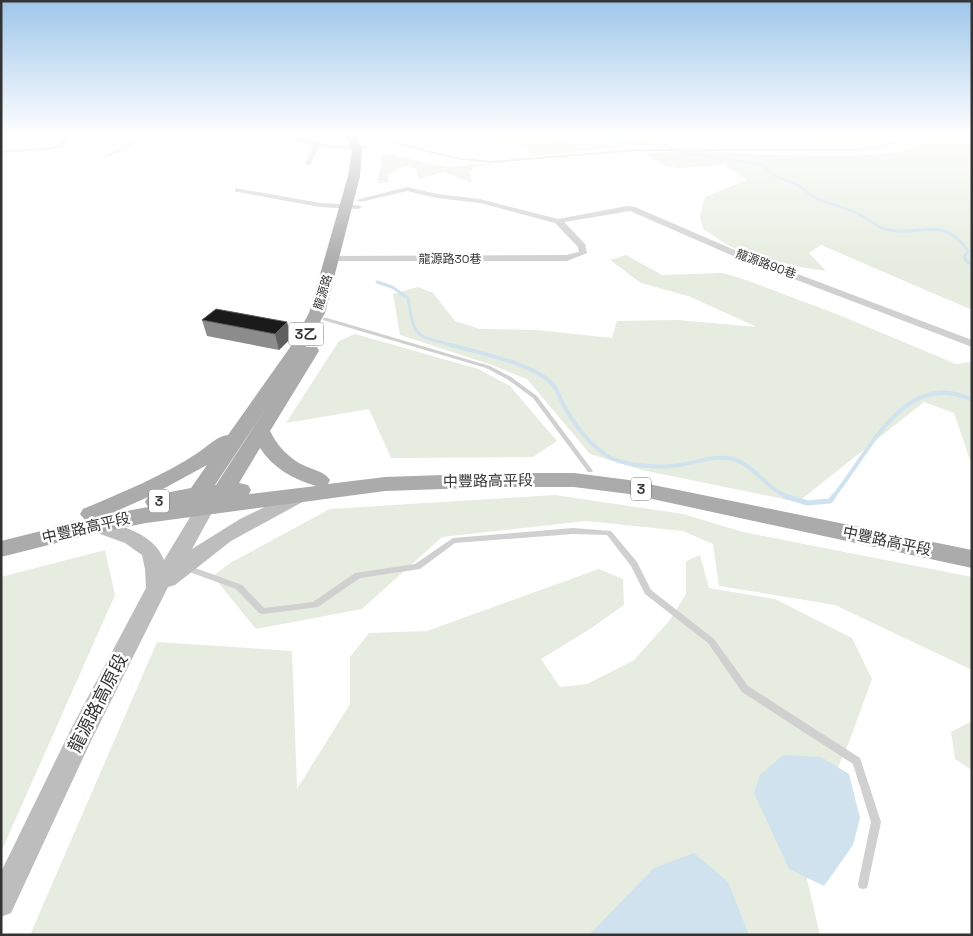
<svg xmlns="http://www.w3.org/2000/svg" width="973" height="936" viewBox="0 0 973 936" font-family="'Space Grotesk','Noto Sans TC',sans-serif">
	<style>
		.green { fill: #e6ecdf }
		.water { fill: #cfe2ee }
		.lines { fill: none; stroke-linecap: round; stroke-linejoin: round }
		.stream-far3 { stroke: #cfe2ee; stroke-width: 2.5 }
		.stream-far2 { stroke: #cfe2ee; stroke-width: 3 }
		.stream-far1 { stroke: #cfe2ee; stroke-width: 4 }
		.stream { stroke: #cfe2ee; stroke-width: 5 }
		.lane { fill: #d0d0d0; fill-rule: evenodd }
		.street { fill: #d0d0d0; fill-rule: evenodd }
		.secondary { fill: #bdbdbd; fill-rule: evenodd }
		.primary { fill: #ababab; fill-rule: evenodd }
		.wall { fill: #8c8c8c }
		.shaded-wall { fill: #5f5f5f }
		.building { fill: #1a1a1a; stroke: #5f5f5f }
		.labels { text-anchor: middle; stroke-width: 5; stroke-linejoin: round; paint-order: stroke }
		.far-street-label { font-size: 12px; fill: #333; stroke: #fff }
		.shield { fill: #fff; stroke: #707070; stroke-width: 1 }
		.shield-label { font-size: 14px; font-weight: bold; fill: #333 }
		.street-label { font-size: 15px; fill: #333; stroke: #fff }
		.near-street-label { font-size: 18px; fill: #333; stroke: #fff }
	</style>
	<rect width="100%" height="100%" fill="#fff"/>
	<g class="green">
		<path d="M478 134H531L622 147 533 156 523 146C510 147 499 142 486 141 472 139 460 142 445 138L477 136Z"/>
		<polygon points="598,134 700,134 698,137 672,145 611,141"/>
		<polygon points="741,134 897,134 869,144 819,144 815,136"/>
		<polygon points="942,134 972,134 972,310 821,245 809,253 826,271 794,266 731,247 703,229 700,216 705,197 747,180 724,165 678,168 666,166 644,154 690,150 763,155 853,156 901,152"/>
		<polygon points="383,153 447,167 478,164 497,164 473,167 470,172 472,183 443,172 419,179 416,169 406,166 388,174 389,183 377,183"/>
		<polygon points="626,255 662,275 723,273 746,280 839,315 956,364 972,362 972,466 954,413 924,402 798,502 642,470 590,454 527,379 492,365 400,335 393,294 418,287 433,293 455,321 480,329 537,330 612,338 617,321 677,320 757,327 688,296 641,283 610,260"/>
		<polygon points="355,334 478,369 510,386 557,441 533,457 391,458 369,409 286,423 339,341"/>
		<polygon points="555,495 683,514 743,532 972,577 972,670 835,605 719,586 713,544 683,531 586,521 442,537 362,609 256,629 213,576 230,563 330,509"/>
		<polygon points="105,550 115,595 1,852 1,577"/>
		<polygon points="700,555 709,588 775,599 852,638 872,679 849,742 801,853 820,935 30,935 157,642 292,651 297,789 350,704 350,657 369,633 427,631 599,569 623,579 624,605 590,629 541,659 560,687 587,684 634,660 669,621 686,594 686,561"/>
		<polygon points="972,721 972,770 955,759 951,732"/>
	</g>
	<g class="water">
		<polygon points="783,755 821,757 849,774 860,818 853,845 824,886 789,869 754,793 760,775"/>
		<polygon points="694,853 728,882 749,935 589,935 654,868"/>
	</g>
	<g class="lines">
		<polyline class="stream-far3" points="559,134 589,140 666,146 680,152 760,164 775,176 796,184 817,199 855,212 880,227"/>
		<g class="stream-far2">
			<path d="M878 226C911 243 941 210 968 251L964 257 967 262 972 264"/>
			<path d="M377 282 392 287 408 298C415 341 414 334 455 346"/>
		</g>
		<g class="stream-far1">
			<path d="M451 345C479 353 538 364 555 387 558 392 560 399 563 404 573 423 593 450 613 459 628 465 658 468 673 466 692 464 715 454 733 459 756 466 768 491 789 497"/>
			<path d="M833 497C867 457 904 366 972 400"/>
		</g>
		<polyline class="stream" points="785,496 807,503 830,501 834,496"/>
		<g class="lane">
			<polygon points="64,134 78,134 76,135 1,140 1,138"/>
			<polygon points="154,134 158,134 107,157 104,156"/>
			<polygon points="916,134 921,134 879,148 858,151 638,151 491,163 455,159 379,140 354,141 352,140 354,139 379,138 455,157 491,161 638,149 858,149 878,146"/>
			<polygon points="50,148 51,149 49,150 1,153 1,151"/>
			<polygon points="323,318 327,318 490,366 511,377 537,396 593,471 592,472 588,472 533,398 507,379 486,368 323,320"/>
			<polygon points="573,528 611,531 637,562 651,590 714,639 748,686 860,758 881,822 867,888 863,889 859,888 858,884 871,822 853,764 742,692 708,643 645,594 631,566 607,535 573,534 455,543 420,569 360,578 318,607 262,614 259,613 236,589 184,570 183,568 184,566 187,565 242,585 264,608 313,602 355,573 415,564 453,538"/>
		</g>
		<g class="street">
			<polygon points="62,134 67,135 65,146 47,150 47,148 60,144"/>
			<polygon points="273,134 282,134 332,145 366,146 369,148 354,150 319,147 311,164 308,166 305,164 313,146"/>
			<polygon points="407,187 437,194 480,199 558,219 627,206 635,207 737,251 972,340 972,347 731,255 630,211 564,222 585,244 587,253 567,261 330,261 330,257 333,256 566,255 579,252 578,247 555,223 480,203 437,198 407,191 360,202 356,200"/>
			<polygon points="235,188 320,203 358,205 362,207 358,209 320,207 238,192 235,192"/>
		</g>
		<path class="secondary" d="M302 489 308 491 311 495 308 499 231 541 175 585 168 587 90 743 11 913 1 917V872L72 727 146 588 145 569 142 555 125 543 89 530 87 525 89 520 96 518C121 526 154 533 164 560L198 504 205 502 212 504 214 509 192 549 240 519Z"/>
		<path class="primary" d="M345 134H355L362 149 360 176 325 313 306 347H317L319 351 270 431C277 445 286 455 299 463 309 469 325 471 330 480L328 484 385 477 501 473H574L629 480 972 550V568L629 494 574 487H501L385 491 146 523 96 533 1 557V541L85 520 80 514 83 509C123 492 163 476 199 452 208 446 217 436 228 435L291 346 309 313 348 176 352 149ZM270 402 216 485H215ZM260 448C273 468 293 479 316 486L249 494 251 490 248 485 239 483ZM207 465 191 488 150 496ZM148 497 145 502 148 507 110 514Z"/>
	</g>
	<polygon class="wall" points="202,320 287,322 291,338 279,350 207,336"/>
	<polygon class="shaded-wall" points="287,322 291,338 279,350 275,334"/>
	<polygon class="building" points="216,309 287,322 275,334 202,320"/>
	<linearGradient id="sky" x2="0" y2="1"><stop stop-color="#9ec6ea"/><stop offset="0.51" stop-color="#fff"/><stop offset="1" stop-color="#fff" stop-opacity="0"/></linearGradient>
	<rect width="973" height="265" fill="url(#sky)"/>
	<g class="labels">
		<g class="far-street-label">
			<text x="450" y="263">龍源路30巷</text>
			<text transform="translate(766 264) rotate(20)" y="4">龍源路90巷</text>
			<text transform="translate(323 292) rotate(-73)" y="4">龍源路</text>
		</g>
		<g class="shield">
			<rect x="288.5" y="322.5" width="35" height="23" rx="4"/>
			<rect x="631" y="477.5" width="20" height="23" rx="4"/>
			<rect x="149" y="489.5" width="20" height="23" rx="4"/>
		</g>
		<g class="shield-label">
			<text x="306" y="339">3乙</text>
			<text x="641" y="494">3</text>
			<text x="159" y="506">3</text>
		</g>
		<g class="street-label">
			<text transform="translate(488 481) rotate(-1)" y="5">中豐路高平段</text>
			<text transform="translate(86 528) rotate(-13)" y="5">中豐路高平段</text>
			<text transform="translate(887 541) rotate(12)" y="5">中豐路高平段</text>
		</g>
		<g class="near-street-label">
			<text transform="translate(98 703) rotate(-63)" y="6">龍源路高原段</text>
		</g>
	</g>
	<rect width="973" height="936" fill="none" stroke="#333333" stroke-width="5"/>
</svg>
